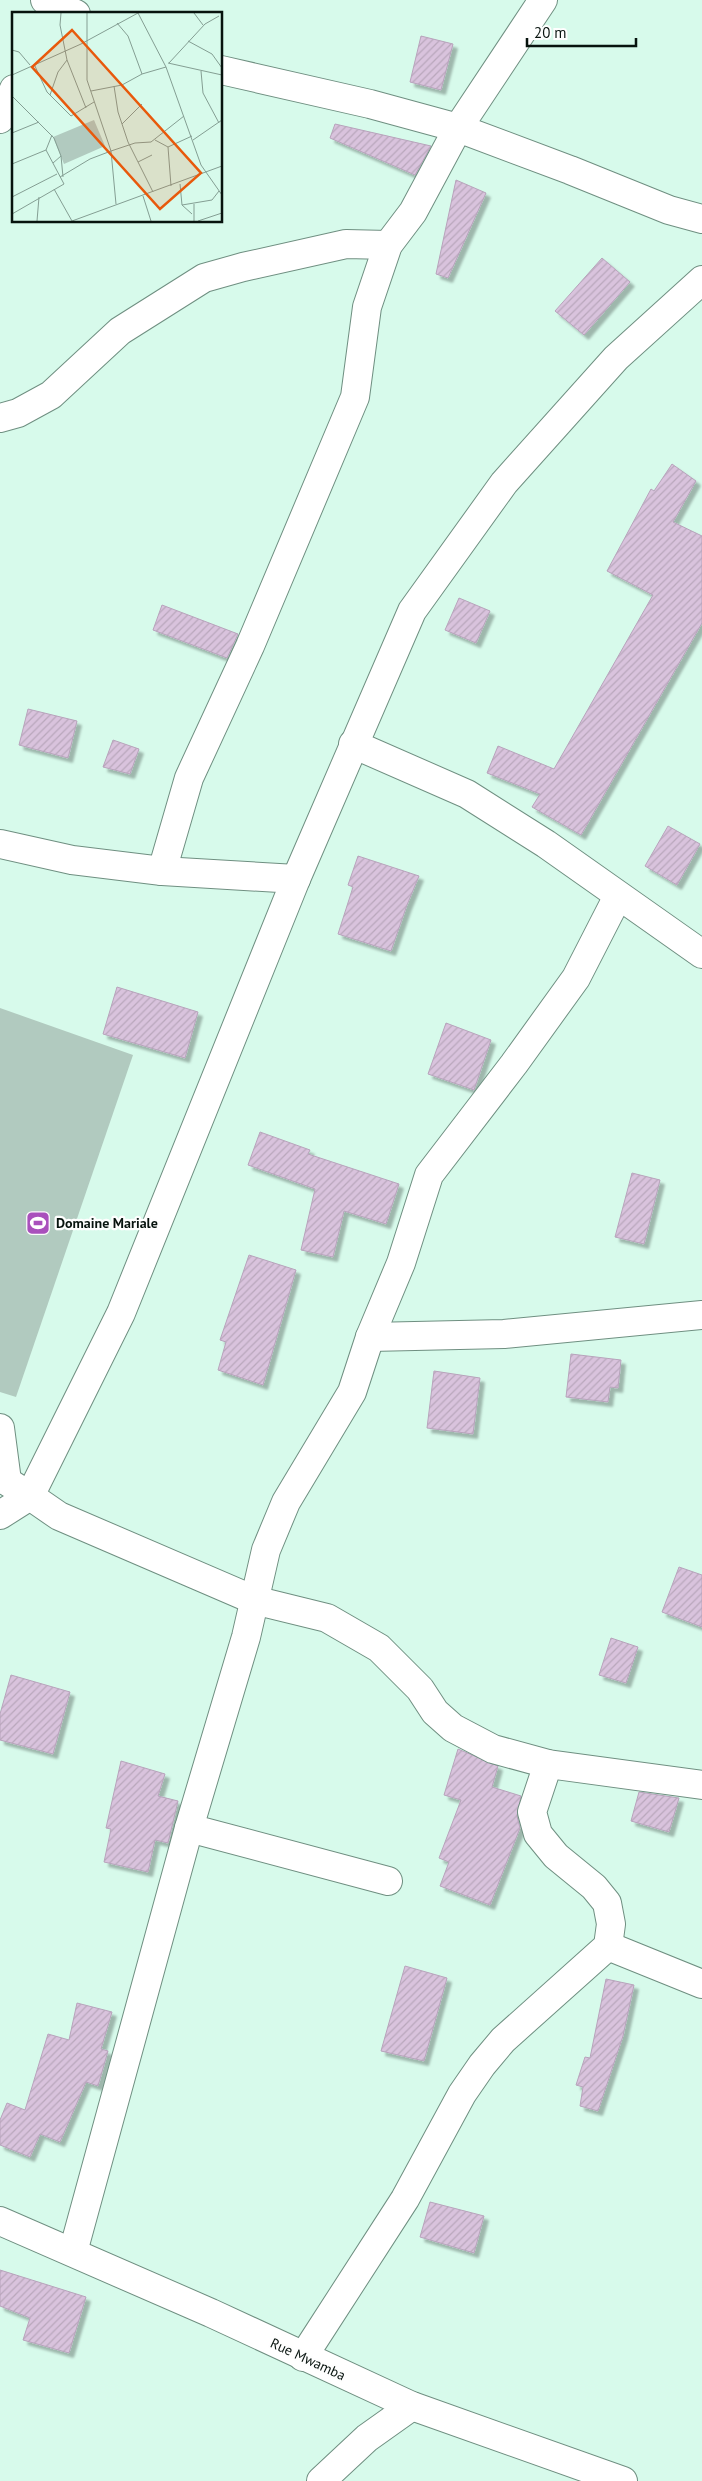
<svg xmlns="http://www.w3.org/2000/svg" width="702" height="2481" viewBox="0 0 702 2481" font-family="'PT Sans',sans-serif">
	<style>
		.pitch { fill: #b1cabf }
		.building { fill: url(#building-hatch); stroke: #b7a3bb; filter: url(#shadow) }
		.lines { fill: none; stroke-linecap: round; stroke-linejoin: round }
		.street-casing { stroke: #6f8f81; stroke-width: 30 }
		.street { stroke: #fff; stroke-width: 28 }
		.labels { text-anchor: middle; stroke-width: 4.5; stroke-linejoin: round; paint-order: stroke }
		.poi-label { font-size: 14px; font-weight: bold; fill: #07130e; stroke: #fefefe; text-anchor: start }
		.street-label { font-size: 14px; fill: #07130e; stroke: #fefefe }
		.inset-road { fill: none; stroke: #849e93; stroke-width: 1 }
		.view { fill: #e8590c; fill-opacity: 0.15; stroke: #e8590c; stroke-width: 2.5 }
		.inset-edge { fill: none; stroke: #07130e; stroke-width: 2.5 }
	</style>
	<defs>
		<pattern id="building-hatch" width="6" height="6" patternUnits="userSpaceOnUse" patternTransform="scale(1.25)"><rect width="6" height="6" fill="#d9c3dd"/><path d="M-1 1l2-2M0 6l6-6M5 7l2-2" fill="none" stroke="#b9a7bc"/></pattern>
		<filter id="shadow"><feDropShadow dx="4.5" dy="4.5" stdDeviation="1" flood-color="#0004"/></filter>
	</defs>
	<rect width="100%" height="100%" fill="#d7faeb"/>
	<polygon class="pitch" points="0,1008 133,1055 16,1397 0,1392"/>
	<g class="building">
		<polygon points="421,36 453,44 441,90 410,82"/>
		<polygon points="335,124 431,146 415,175 330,138"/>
		<polygon points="456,180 486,193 448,278 436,274"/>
		<polygon points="602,258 630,282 584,335 555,311"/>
		<polygon points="672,464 696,481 673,522 702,536 702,623 581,835 532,807 540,794 487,773 498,746 554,769 653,595 607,571 651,489 654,491"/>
		<polygon points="459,598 490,611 476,643 445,630"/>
		<polygon points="162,605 238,634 227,658 153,630"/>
		<polygon points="28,709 77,721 68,758 19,745"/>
		<polygon points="113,740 139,749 130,774 103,767"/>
		<polygon points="668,826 700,844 677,885 645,866"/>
		<polygon points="358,856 419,876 407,905 391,951 338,934 353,887 348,885"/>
		<polygon points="117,987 198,1012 185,1058 103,1034"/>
		<polygon points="446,1023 491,1040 474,1090 428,1074"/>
		<polygon points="260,1132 310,1150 308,1154 399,1184 386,1224 344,1211 333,1257 301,1250 315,1189 248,1165"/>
		<polygon points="632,1173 660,1180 644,1244 615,1237"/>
		<polygon points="249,1255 296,1270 263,1385 218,1370 226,1342 220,1340"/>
		<polygon points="571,1354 621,1360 618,1388 610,1387 608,1402 566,1397"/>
		<polygon points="434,1371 480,1378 473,1434 427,1428"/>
		<polygon points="679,1567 702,1575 702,1627 662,1612"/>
		<polygon points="611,1638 638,1647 626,1683 599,1675"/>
		<polygon points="11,1675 70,1692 53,1754 0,1740 0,1714"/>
		<polygon points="458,1749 498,1766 492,1787 521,1796 517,1816 520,1828 490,1905 440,1886 449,1862 439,1858 461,1800 444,1795"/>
		<polygon points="121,1761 165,1774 158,1796 178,1801 168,1843 155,1840 148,1872 104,1862 111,1829 106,1828"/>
		<polygon points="639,1792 679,1798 669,1832 631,1821"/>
		<polygon points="405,1966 447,1978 424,2061 381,2051"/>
		<polygon points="606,1979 634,1985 623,2036 598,2111 580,2106 583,2087 576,2085 585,2057 590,2058"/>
		<polygon points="77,2003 112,2012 101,2049 108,2051 98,2086 86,2082 60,2142 40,2134 30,2157 0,2145 0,2120 7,2103 25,2110 48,2034 69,2040"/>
		<polygon points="430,2202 484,2216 474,2253 420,2237"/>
		<polygon points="0,2270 86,2297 69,2353 23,2340 30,2318 0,2306"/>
	</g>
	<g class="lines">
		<g class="street-casing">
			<g id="street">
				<polyline points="45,0 76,14"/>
				<polyline points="221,70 370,104 458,128 570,170 669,210 702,219"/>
				<polyline points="0,119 14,89"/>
				<polyline points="702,280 616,358 504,483 412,611 296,879 121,1313 30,1496 59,1516 254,1600 327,1618 379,1648 420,1689 435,1712 453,1728 493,1749 548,1764 702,1785"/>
				<polyline points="0,418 18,413 51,395 120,331 204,278 243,267 346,244 388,245"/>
				<polyline points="353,744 467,794 546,844 702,954"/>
				<polyline points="0,844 72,860 162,871 296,879"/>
				<polyline points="162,871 189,778 250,646 355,397 367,307 388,245 413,212 458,128 543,0"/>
				<polyline points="370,1337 504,1334 702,1315"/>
				<polyline points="0,1428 7,1481"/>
				<polyline points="0,1477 30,1496 0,1515"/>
				<polyline points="189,1828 388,1881"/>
				<polyline points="608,1946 702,1984"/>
				<polyline points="0,2221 211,2313 412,2406 623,2481"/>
				<polyline points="73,2252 189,1828 246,1637 266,1550 286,1502 352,1392 370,1337 401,1263 429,1175 514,1064 576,978 618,896"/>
				<polyline points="303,2357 405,2199 462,2094 482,2065 503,2040 608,1946 611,1924 607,1903 594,1887 556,1856 538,1834 532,1812 548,1764"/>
				<polyline points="321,2481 367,2438 412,2406"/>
			</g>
		</g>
		<use href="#street" class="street"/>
	</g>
	<defs>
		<g id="stadium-square" transform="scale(1.25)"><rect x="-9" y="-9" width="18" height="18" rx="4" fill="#a950bc" stroke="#fefefe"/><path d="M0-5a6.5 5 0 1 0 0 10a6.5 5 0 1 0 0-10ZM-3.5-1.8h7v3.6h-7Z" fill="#fff"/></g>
	</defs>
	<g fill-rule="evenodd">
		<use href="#stadium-square" x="38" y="1223"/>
	</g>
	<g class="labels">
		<g class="poi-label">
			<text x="56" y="1228">Domaine Mariale</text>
		</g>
		<g class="street-label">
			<text transform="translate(308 2359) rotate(25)" y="5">Rue Mwamba</text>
		</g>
	</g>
	<g transform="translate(12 12)">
		<rect width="210" height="210" fill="#d7faeb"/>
		<path d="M82 108 93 134 52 152 41 125Z" fill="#b1cabf"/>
		<path class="inset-road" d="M49 1 48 13 55 48 74 96M75 1V68L99 139 123 131 139 130 172 104M126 1 154 55 189 153 210 183M182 1 191 13M105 11 116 24 130 62M176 29 200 42 210 56M0 38 7 40 18 53M156 51 210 63M157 51 193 12 207 4M22 52 35 80 59 104 82 90M189 59 191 81 207 111M0 63 69 32 126 1M102 74 106 100 116 130 141 180M79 79 110 73 130 62 154 55M38 83 46 60 55 48M0 84 42 126 49 144 41 151M110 112 130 92M0 121 27 110M143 128 156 135 180 124M181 128 210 108M156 135 159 174M49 144 51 165M126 150 140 143M0 152 34 138M48 165 78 147 99 139 104 192M168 172 170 193 180 202M42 177 60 209M131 184 139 209M0 185 45 162M182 192V209M170 193 200 188 207 179M0 202 52 172 34 138 40 123M25 209 27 185M60 209 210 154M186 209 210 201"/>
		<path class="view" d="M60 18 189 161 148 197 20 55Z"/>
		<rect width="210" height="210" class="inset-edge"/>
	</g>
	<path d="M527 38v8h109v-8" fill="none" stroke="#07130e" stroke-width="2.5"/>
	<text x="534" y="38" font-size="15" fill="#07130e" stroke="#fefefe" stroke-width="4" paint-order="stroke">20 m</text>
</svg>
